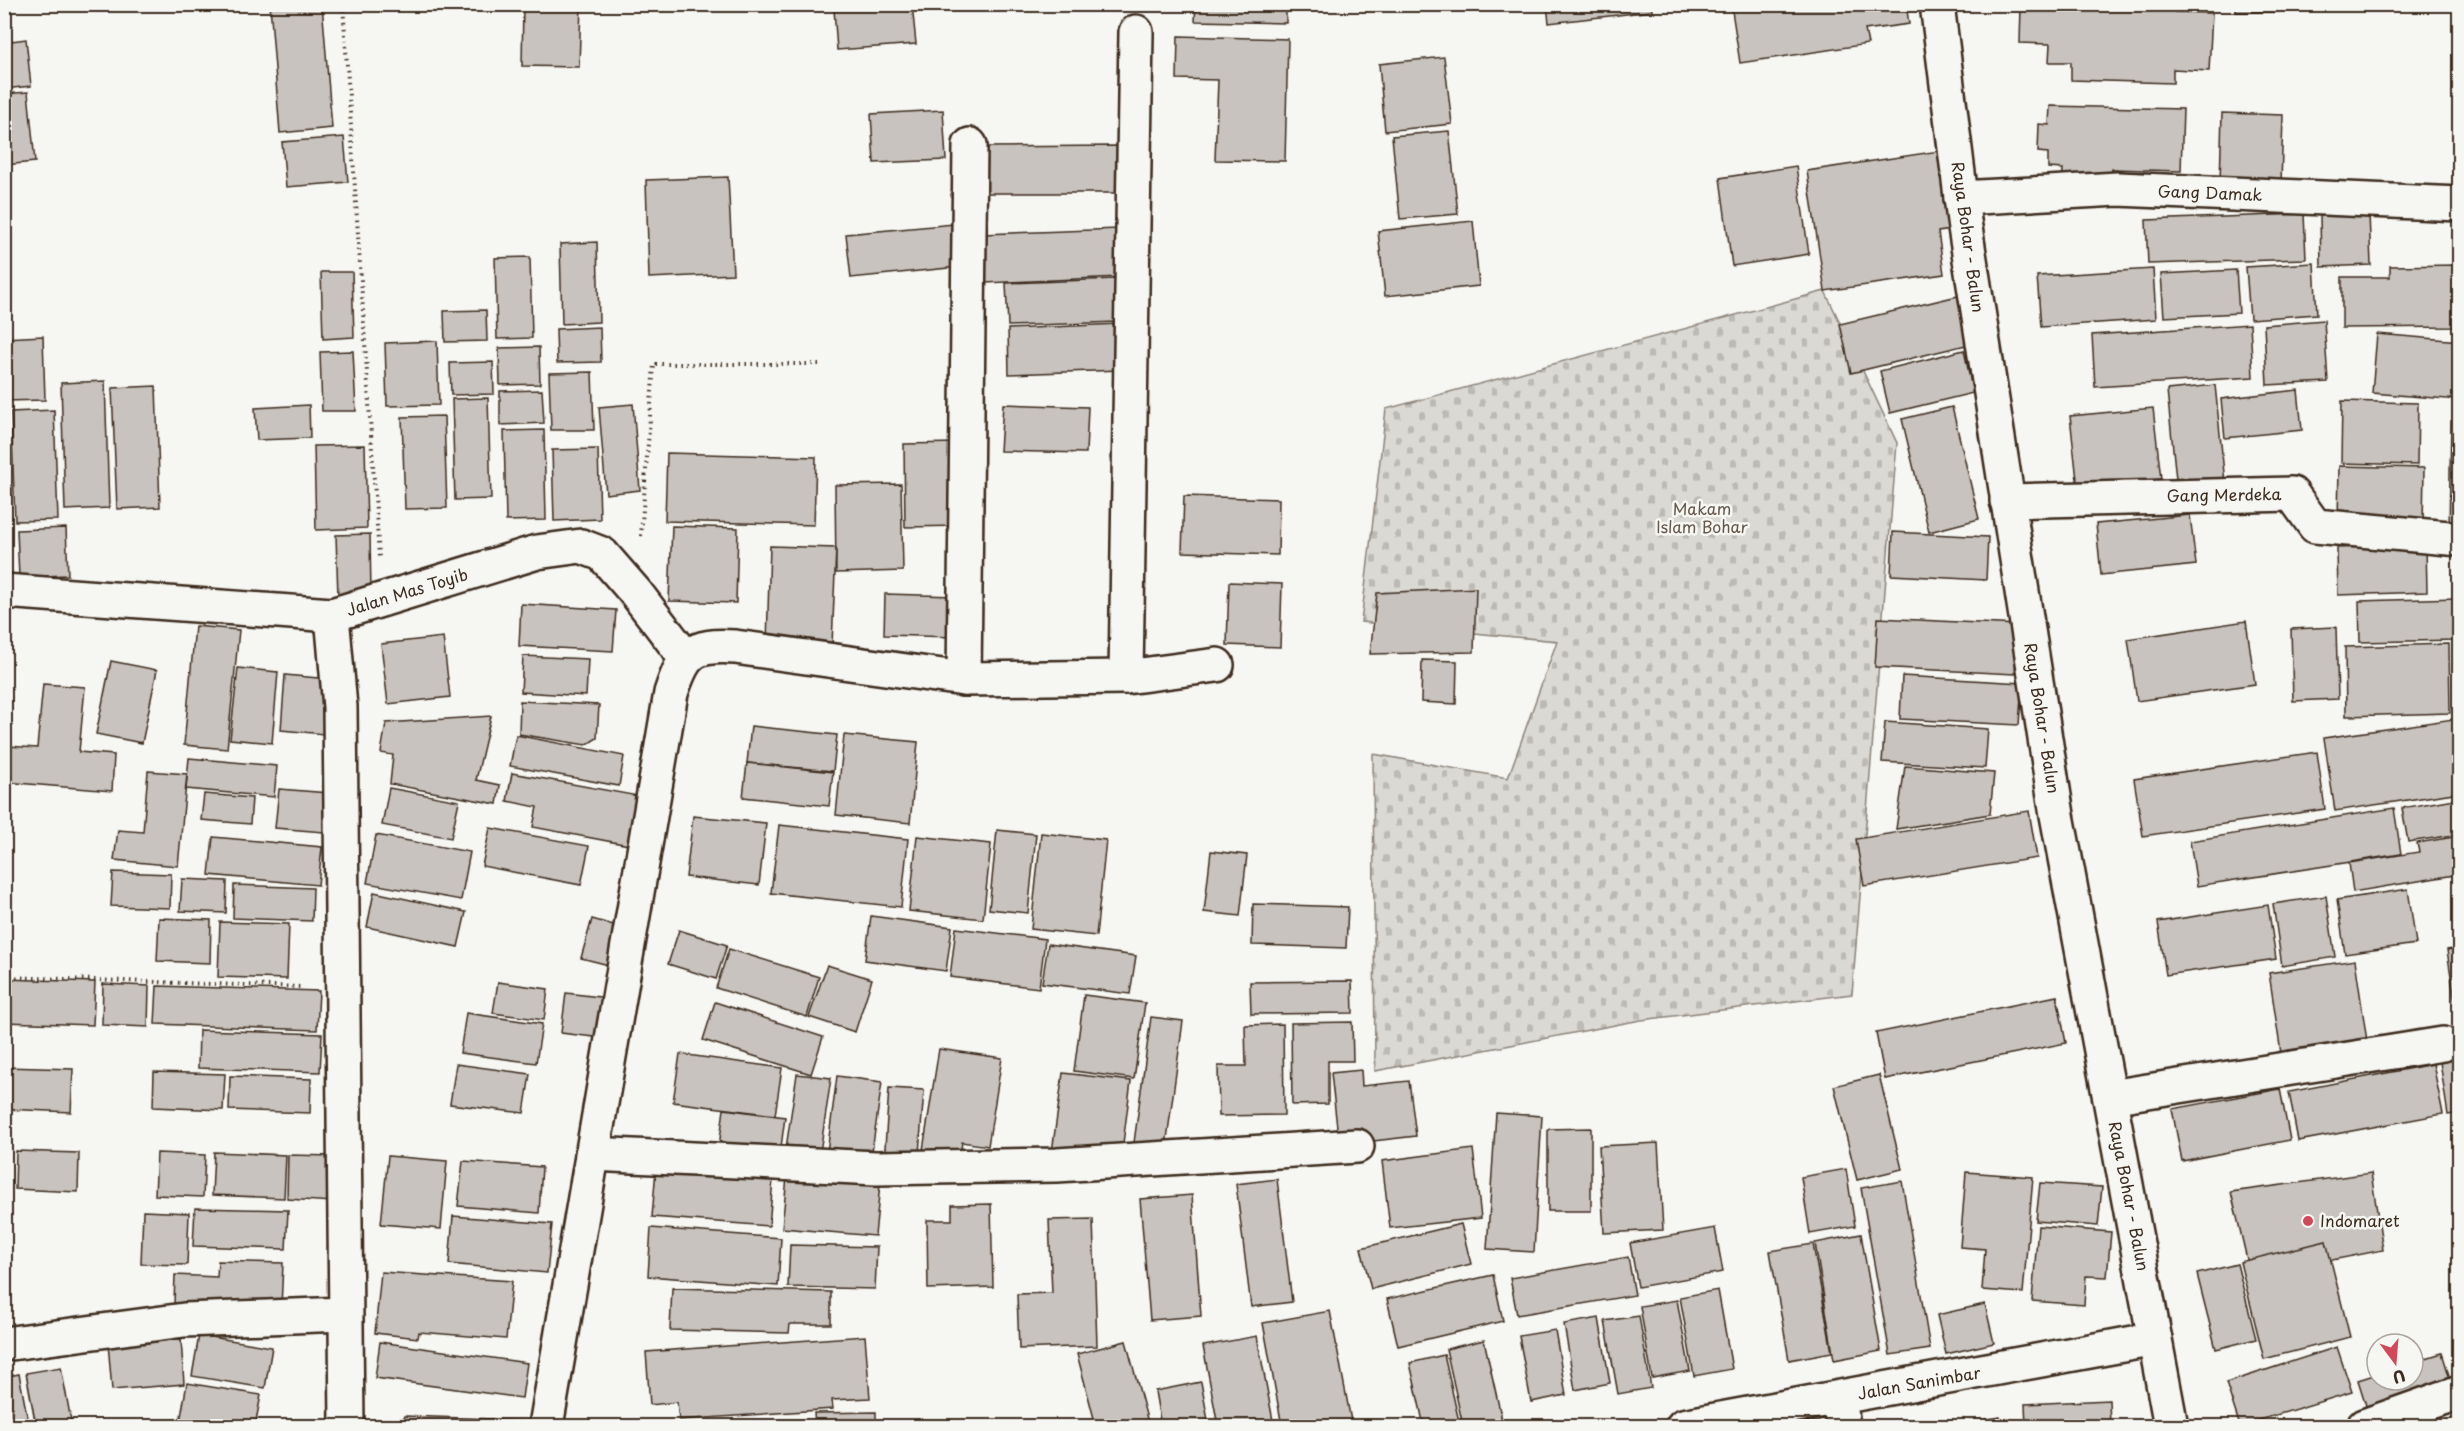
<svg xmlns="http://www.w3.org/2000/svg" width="2464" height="1431" viewBox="0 0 2464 1431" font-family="'Playpen Sans',sans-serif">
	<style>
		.cemetery { fill: url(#cemetery-stones); stroke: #8a8278; stroke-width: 1.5 }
		.building { fill: #c8c3be; stroke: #3b2a1e; stroke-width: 1.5 }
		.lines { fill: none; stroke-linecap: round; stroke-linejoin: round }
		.street-casing { stroke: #3b2a1e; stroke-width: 38 }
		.secondary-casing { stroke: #3b2a1e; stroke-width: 38 }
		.path { stroke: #3b2a1e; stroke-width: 4; stroke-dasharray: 1.5 4.5; stroke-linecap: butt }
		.street { stroke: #f6f6f2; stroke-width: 33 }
		.secondary { stroke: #f6f6f2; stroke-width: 33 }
		.poi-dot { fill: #d1495b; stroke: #f6f6f2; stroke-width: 2 }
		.labels { text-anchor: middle; stroke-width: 5; stroke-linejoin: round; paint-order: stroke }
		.street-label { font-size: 16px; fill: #3b2a1e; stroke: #f6f6f2 }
		.park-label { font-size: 16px; fill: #63564b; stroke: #f6f6f2 }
		.poi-label { font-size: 16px; fill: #3b2a1e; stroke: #f6f6f2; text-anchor: start }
	</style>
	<defs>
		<pattern id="cemetery-stones" width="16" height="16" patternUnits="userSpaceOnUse" patternTransform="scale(1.5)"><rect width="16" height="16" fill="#dad9d3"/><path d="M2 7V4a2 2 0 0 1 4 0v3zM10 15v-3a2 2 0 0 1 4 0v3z" fill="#bcbab5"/></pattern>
	</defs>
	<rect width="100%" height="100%" fill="#f6f6f2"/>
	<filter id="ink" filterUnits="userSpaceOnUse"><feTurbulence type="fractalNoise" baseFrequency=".0167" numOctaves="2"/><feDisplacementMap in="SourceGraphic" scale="12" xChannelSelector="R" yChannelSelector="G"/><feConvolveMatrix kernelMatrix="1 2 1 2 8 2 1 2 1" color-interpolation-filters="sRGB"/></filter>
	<g filter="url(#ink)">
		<polygon class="cemetery" points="1825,291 1897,443 1852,994 1641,1020 1375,1071 1373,754 1508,778 1557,641 1361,622 1386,409"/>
		<g class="building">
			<polygon points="270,4 322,4 332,128 280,133"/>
			<polygon points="523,4 581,4 579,67 522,66"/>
			<polygon points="912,4 916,44 837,50 834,9"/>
			<polygon points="1196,4 1286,4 1286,23 1195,21"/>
			<polygon points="1547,4 1651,4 1652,11 1549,23"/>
			<polygon points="1731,4 1906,4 1909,24 1865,30 1868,44 1740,63"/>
			<polygon points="2073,4 2176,4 2175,12 2212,13 2209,71 2173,69 2173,83 2071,80 2071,62 2049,62 2050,44 2020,43 2021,6 2073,8"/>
			<polygon points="2236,4 2277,4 2276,12 2236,12"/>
			<polygon points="1178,36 1288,39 1285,161 1215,160 1218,80 1177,79"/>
			<polygon points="26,39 31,86 4,89 4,42"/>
			<polygon points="1444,57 1452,124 1385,131 1379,64"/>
			<polygon points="28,92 35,162 4,165 4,94"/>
			<polygon points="2050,106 2183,109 2181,171 2112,169 2111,184 2062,184 2063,169 2048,168 2048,153 2038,152 2039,124 2049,125"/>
			<polygon points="943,110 946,160 874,163 871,114"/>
			<polygon points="2222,113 2283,115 2281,184 2220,183"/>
			<polygon points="1449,131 1458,214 1400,219 1392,136"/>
			<polygon points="344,137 348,182 286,187 282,142"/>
			<polygon points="1119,146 1119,193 986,193 986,147"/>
			<polygon points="1939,151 1951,230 1938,232 1944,274 1825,291 1807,171"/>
			<polygon points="1796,166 1809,254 1732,266 1720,178"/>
			<polygon points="728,177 733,274 649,278 646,180"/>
			<polygon points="2369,213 2371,265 2321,267 2320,215"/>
			<polygon points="2304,214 2306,259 2148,264 2146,220"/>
			<polygon points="1473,221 1479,286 1385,296 1378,231"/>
			<polygon points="954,224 958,267 851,278 846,234"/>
			<polygon points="1119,229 1120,277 984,283 982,234"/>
			<polygon points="597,242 599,322 562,324 560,244"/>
			<polygon points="530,257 532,338 497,339 495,258"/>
			<polygon points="2314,263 2317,314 2250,319 2246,267"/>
			<polygon points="2459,265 2459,327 2342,328 2342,277 2390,277 2390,266"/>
			<polygon points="2153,269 2156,319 2041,327 2037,276"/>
			<polygon points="2236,270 2239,313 2164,317 2161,274"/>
			<polygon points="321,272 352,272 354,337 323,339"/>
			<polygon points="1116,279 1117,322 1008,326 1006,283"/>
			<polygon points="1962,295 1974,343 1851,373 1840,324"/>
			<polygon points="486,310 487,341 445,342 444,311"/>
			<polygon points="2324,320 2328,382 2267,385 2264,325"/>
			<polygon points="1119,324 1121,370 1009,374 1008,329"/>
			<polygon points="2250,324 2253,377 2095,387 2092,335"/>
			<polygon points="600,327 601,362 557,363 556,329"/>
			<polygon points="2377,334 2460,341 2460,400 2372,393"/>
			<polygon points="43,336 45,400 4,401 4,338"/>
			<polygon points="437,341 439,405 387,406 385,343"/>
			<polygon points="539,347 540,384 500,385 499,348"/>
			<polygon points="1964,350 1973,393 1890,413 1880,371"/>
			<polygon points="353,351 356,411 322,411 320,352"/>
			<polygon points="493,362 494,394 451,395 450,363"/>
			<polygon points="592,372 594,430 551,430 549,373"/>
			<polygon points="105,381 109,508 65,510 61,383"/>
			<polygon points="2215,385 2225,483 2177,489 2167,390"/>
			<polygon points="156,386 160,507 117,509 112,388"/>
			<polygon points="542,390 544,423 500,425 500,391"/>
			<polygon points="2298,390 2302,430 2225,438 2221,399"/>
			<polygon points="488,398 491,499 455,500 452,399"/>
			<polygon points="2342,401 2418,403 2417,465 2341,463"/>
			<polygon points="633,404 640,490 606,494 599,407"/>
			<polygon points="1003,404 1088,407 1086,453 1000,451"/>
			<polygon points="309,405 310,438 257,440 255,408"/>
			<polygon points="1952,407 1979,519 1929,532 1902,419"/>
			<polygon points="2153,408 2161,479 2078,489 2070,416"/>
			<polygon points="54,410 58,520 15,521 11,412"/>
			<polygon points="444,416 447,508 405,509 402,417"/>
			<polygon points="2451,421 2460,422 2460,529 2449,529"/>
			<polygon points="544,430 546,520 506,521 504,431"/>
			<polygon points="4,437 9,532 4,532"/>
			<polygon points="958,443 960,526 905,527 904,444"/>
			<polygon points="365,445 367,528 316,530 314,446"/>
			<polygon points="598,449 600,519 554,521 552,450"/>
			<polygon points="667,453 816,457 814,525 665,521"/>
			<polygon points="2339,466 2424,468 2423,526 2338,524"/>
			<polygon points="901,484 903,571 836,573 835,485"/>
			<polygon points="1184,496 1279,499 1278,555 1182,552"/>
			<polygon points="2190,515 2196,565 2101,575 2096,524"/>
			<polygon points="672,526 738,528 736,603 669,601"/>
			<polygon points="66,528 68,575 19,577 17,530"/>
			<polygon points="1893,532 1988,537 1986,580 1891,575"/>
			<polygon points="370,534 371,596 338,597 336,535"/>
			<polygon points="2426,545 2427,592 2338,595 2337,548"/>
			<polygon points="770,546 836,548 832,645 767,643"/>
			<polygon points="1229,582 1282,584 1280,647 1227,645"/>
			<polygon points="1476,588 1474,652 1370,654 1377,593"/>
			<polygon points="885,594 955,596 954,637 884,635"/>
			<polygon points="2457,598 2457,640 2360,642 2359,601"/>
			<polygon points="521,604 616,610 613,651 519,646"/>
			<polygon points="1878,618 2018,625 2015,674 1875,667"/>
			<polygon points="2246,621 2255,684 2137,701 2128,639"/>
			<polygon points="195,626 239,630 227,749 184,745"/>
			<polygon points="2336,627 2338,699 2293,701 2291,629"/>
			<polygon points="443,637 450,697 388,704 381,644"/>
			<polygon points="2449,644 2450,713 2346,716 2345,647"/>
			<polygon points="523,656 588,659 586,696 521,692"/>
			<polygon points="1422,660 1457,661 1456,704 1421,702"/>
			<polygon points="111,661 157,670 142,743 96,734"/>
			<polygon points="238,668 278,672 272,743 230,739"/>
			<polygon points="285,675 329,679 324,734 281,730"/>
			<polygon points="1902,676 2022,683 2019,725 1900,719"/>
			<polygon points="43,684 85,687 79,752 114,755 112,791 5,782 8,746 37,748"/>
			<polygon points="520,701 599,705 597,738 586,745 519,734"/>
			<polygon points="491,716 476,780 500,785 497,804 390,784 393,755 381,753 386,723"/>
			<polygon points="2460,718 2460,792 2335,811 2324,738"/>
			<polygon points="1885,722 1988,729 1985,768 1882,762"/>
			<polygon points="751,726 837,735 833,771 747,763"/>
			<polygon points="516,735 624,756 619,786 510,766"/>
			<polygon points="844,735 918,742 910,823 836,815"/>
			<polygon points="2317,752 2325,809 2143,836 2134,779"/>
			<polygon points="189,758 277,766 274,797 186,789"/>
			<polygon points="747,763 833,772 829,806 743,797"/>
			<polygon points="1905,766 1994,773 1990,814 1896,829"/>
			<polygon points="148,771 187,774 178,866 114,860 118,830 143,832"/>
			<polygon points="512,773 638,796 629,845 533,827 537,807 507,801"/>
			<polygon points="389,788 459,801 451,838 382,825"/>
			<polygon points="279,789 329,793 324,832 275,828"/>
			<polygon points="204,794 252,798 250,824 201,820"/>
			<polygon points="2460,798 2460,834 2408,842 2402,808"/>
			<polygon points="2394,808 2401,854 2197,886 2190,841"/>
			<polygon points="2029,811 2037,858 1864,886 1856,839"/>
			<polygon points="693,816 766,823 759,885 686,877"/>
			<polygon points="779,825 908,839 901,907 771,893"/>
			<polygon points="490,828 589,846 581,885 482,866"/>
			<polygon points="997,830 1036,834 1028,913 989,909"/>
			<polygon points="1041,833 1106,840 1096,936 1031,929"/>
			<polygon points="376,835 470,852 461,900 367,883"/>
			<polygon points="917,836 991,844 983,919 909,911"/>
			<polygon points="2460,836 2460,874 2353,892 2349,863 2419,852 2417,843"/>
			<polygon points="213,837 322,847 318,885 209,875"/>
			<polygon points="1211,851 1247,855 1240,916 1204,912"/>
			<polygon points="113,872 171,874 170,908 111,906"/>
			<polygon points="182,879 227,881 226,913 180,911"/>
			<polygon points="234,885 313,888 312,921 233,918"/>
			<polygon points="2408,889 2416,944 2345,954 2337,900"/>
			<polygon points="374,892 466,912 458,947 367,927"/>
			<polygon points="2326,896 2335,957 2282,966 2273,904"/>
			<polygon points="1253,904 1348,907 1346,948 1252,945"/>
			<polygon points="2268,905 2276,959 2166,975 2158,922"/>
			<polygon points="871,916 952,927 946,971 865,960"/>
			<polygon points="159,918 211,920 210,963 157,961"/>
			<polygon points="592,919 624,928 613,966 581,958"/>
			<polygon points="220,922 289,924 287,979 218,977"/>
			<polygon points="956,928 1045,939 1039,988 950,977"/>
			<polygon points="679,930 727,945 716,979 668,964"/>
			<polygon points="1048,944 1136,956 1130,994 1042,983"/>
			<polygon points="2460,948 2460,1036 2447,950"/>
			<polygon points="729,949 819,977 807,1017 716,988"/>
			<polygon points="2355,960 2368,1048 2282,1060 2269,973"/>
			<polygon points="827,965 872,979 855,1032 809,1017"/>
			<polygon points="4,979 95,982 93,1025 4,1022"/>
			<polygon points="1352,981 1353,1013 1251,1014 1250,982"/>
			<polygon points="498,982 548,989 544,1020 493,1013"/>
			<polygon points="103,984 149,986 148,1027 102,1025"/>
			<polygon points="157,986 319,991 317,1030 155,1024"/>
			<polygon points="566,993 608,998 602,1038 561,1033"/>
			<polygon points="1084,995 1145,1003 1134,1079 1074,1071"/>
			<polygon points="2057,996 2066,1043 1885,1079 1876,1033"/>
			<polygon points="715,1002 823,1037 811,1074 703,1040"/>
			<polygon points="466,1013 542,1024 536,1063 460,1053"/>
			<polygon points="1151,1017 1183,1021 1165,1154 1133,1150"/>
			<polygon points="1352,1022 1353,1061 1328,1061 1328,1104 1292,1105 1291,1023"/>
			<polygon points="1283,1024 1284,1115 1219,1116 1218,1066 1246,1066 1245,1025"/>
			<polygon points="199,1030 322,1034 320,1072 198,1068"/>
			<polygon points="939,1049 1002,1058 988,1146 962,1142 960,1156 923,1150"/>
			<polygon points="680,1054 782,1068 775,1115 673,1102"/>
			<polygon points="2460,1059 2460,1113 2448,1115 2440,1062"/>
			<polygon points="456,1064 530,1074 524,1113 450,1104"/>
			<polygon points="2433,1064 2443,1114 2298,1141 2289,1092"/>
			<polygon points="4,1067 73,1069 71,1112 4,1109"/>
			<polygon points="1361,1070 1362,1086 1409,1081 1416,1136 1339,1145 1331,1073"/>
			<polygon points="154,1072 225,1074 223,1110 153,1107"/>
			<polygon points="1063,1073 1131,1081 1122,1151 1052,1152"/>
			<polygon points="797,1074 831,1078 819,1159 785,1155"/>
			<polygon points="1879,1075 1902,1169 1857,1180 1834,1086"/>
			<polygon points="230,1076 311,1079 310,1113 229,1110"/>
			<polygon points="837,1076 882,1082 870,1165 826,1160"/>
			<polygon points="889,1088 924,1090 918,1166 884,1163"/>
			<polygon points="2280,1089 2290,1140 2182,1161 2172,1109"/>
			<polygon points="724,1109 785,1117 779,1162 718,1154"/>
			<polygon points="1496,1113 1542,1116 1534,1252 1487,1249"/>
			<polygon points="1591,1128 1591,1211 1548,1211 1548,1129"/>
			<polygon points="1658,1143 1663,1230 1604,1233 1599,1146"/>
			<polygon points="1473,1149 1481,1218 1390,1228 1382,1161"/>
			<polygon points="16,1151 79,1153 78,1192 15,1189"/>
			<polygon points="214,1152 286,1155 284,1198 212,1195"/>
			<polygon points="157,1153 205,1155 203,1197 155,1195"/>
			<polygon points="288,1155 334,1156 333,1202 287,1199"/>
			<polygon points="388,1156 447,1161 441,1229 381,1224"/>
			<polygon points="463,1161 542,1167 539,1213 458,1206"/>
			<polygon points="656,1169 773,1179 769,1226 652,1217"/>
			<polygon points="1846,1169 1855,1226 1810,1234 1801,1177"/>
			<polygon points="1966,1172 2033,1177 2023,1293 1982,1290 1985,1249 1960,1247"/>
			<polygon points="2371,1173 2383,1250 2251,1276 2231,1192"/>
			<polygon points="787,1177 880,1184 875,1236 782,1228"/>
			<polygon points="1277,1179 1292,1302 1251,1307 1236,1184"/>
			<polygon points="1902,1181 1930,1349 1890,1355 1861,1188"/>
			<polygon points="2040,1183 2102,1187 2098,1226 2036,1221"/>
			<polygon points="1192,1195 1201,1316 1150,1320 1140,1199"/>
			<polygon points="991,1204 993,1287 928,1289 927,1220 952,1220 952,1205"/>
			<polygon points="195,1208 288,1210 286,1249 193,1246"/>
			<polygon points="143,1211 189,1213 187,1265 141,1264"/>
			<polygon points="453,1216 552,1224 547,1273 449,1264"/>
			<polygon points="1093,1219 1097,1346 1019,1349 1017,1294 1052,1293 1049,1220"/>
			<polygon points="1461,1224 1471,1264 1371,1289 1361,1248"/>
			<polygon points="2038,1226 2111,1232 2107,1277 2086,1276 2084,1305 2032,1301"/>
			<polygon points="651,1228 781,1238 778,1286 648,1276"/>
			<polygon points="1715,1228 1723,1272 1638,1287 1630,1243"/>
			<polygon points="1861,1234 1881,1351 1834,1360 1815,1243"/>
			<polygon points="2326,1241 2350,1337 2264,1359 2240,1262"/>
			<polygon points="1813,1244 1832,1352 1789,1360 1770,1251"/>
			<polygon points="790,1245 877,1247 875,1289 788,1287"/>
			<polygon points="1628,1257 1635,1295 1517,1315 1510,1278"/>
			<polygon points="218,1261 283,1263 281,1308 174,1304 175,1275 217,1277"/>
			<polygon points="2237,1264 2256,1339 2216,1349 2197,1274"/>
			<polygon points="381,1272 512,1281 506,1339 419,1332 418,1338 375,1333"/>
			<polygon points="1493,1275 1503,1321 1398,1346 1387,1299"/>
			<polygon points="672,1288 831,1292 831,1324 790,1324 789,1333 670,1330"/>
			<polygon points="1718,1290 1732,1369 1694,1376 1680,1297"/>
			<polygon points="1677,1300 1690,1371 1652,1378 1640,1306"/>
			<polygon points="1985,1304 1994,1343 1946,1354 1937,1315"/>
			<polygon points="1330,1311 1352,1426 1282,1426 1263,1323"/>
			<polygon points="1639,1316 1651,1388 1618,1394 1605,1321"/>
			<polygon points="1599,1318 1610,1383 1575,1390 1564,1324"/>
			<polygon points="1555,1330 1566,1395 1531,1402 1519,1336"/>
			<polygon points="199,1335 272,1347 265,1388 192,1376"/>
			<polygon points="865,1336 870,1398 832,1400 833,1409 679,1420 677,1402 650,1405 646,1352"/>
			<polygon points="1257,1336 1274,1426 1218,1426 1203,1346"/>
			<polygon points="181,1339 184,1384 112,1390 108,1343"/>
			<polygon points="1484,1340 1502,1420 1463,1426 1446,1349"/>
			<polygon points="1126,1341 1149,1426 1096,1426 1077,1354"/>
			<polygon points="380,1342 527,1363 522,1398 375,1378"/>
			<polygon points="2337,1347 2352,1392 2240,1426 2226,1383"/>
			<polygon points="2442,1353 2453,1388 2369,1415 2358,1380 2377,1374 2377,1380 2413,1380 2413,1362"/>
			<polygon points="1444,1355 1460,1426 1424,1426 1410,1363"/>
			<polygon points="61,1367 72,1426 36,1426 26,1373"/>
			<polygon points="19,1374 29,1426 4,1426 4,1377"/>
			<polygon points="1201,1382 1209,1426 1161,1426 1155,1391"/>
			<polygon points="187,1383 261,1395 255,1426 207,1426 180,1422"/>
			<polygon points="2109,1400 2110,1426 2026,1426 2025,1404"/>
			<polygon points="876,1412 876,1426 815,1426 814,1413"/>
			<polygon points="404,1416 493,1419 493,1426 404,1426"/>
			<polygon points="2000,1417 2002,1426 1946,1426"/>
			<polygon points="499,1420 535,1421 535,1426 498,1426"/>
			<polygon points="1819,1421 1820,1426 1780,1426"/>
			<polygon points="2460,1421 2460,1426 2442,1426"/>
		</g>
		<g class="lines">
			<g class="street-casing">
				<g id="street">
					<polyline points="1961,198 2118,189 2460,204"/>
					<polyline points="2007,501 2292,494 2315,526 2460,539"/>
					<polyline points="4,591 332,615 537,552 581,546 602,554 636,593 685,657"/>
					<polyline points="332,615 340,707 347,1426"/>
					<polyline points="1126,677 1136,32"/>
					<polyline points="964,679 1126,677 1217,665"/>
					<polyline points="2110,1097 2443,1044"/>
					<polyline points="592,1154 876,1168 1057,1165 1357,1146"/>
					<polyline points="4,1344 184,1320 345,1314"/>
					<polyline points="1839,1398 1843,1426"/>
					<path d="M546 1426 671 693C684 654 691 644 735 647L964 679 970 145"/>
					<polyline points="1683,1426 2155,1339"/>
					<polyline points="2364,1426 2460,1392"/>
				</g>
			</g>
			<g class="secondary-casing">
				<polyline id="secondary" points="1937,4 1964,221 2057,815 2171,1426"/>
			</g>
			<g class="path">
				<polyline points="343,4 379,557"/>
				<polyline points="641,536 654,364 822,364"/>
				<polyline points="4,977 302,987"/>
			</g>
			<use href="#street" class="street"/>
			<use href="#secondary" class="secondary"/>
		</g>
	</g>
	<circle class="poi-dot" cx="2308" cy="1221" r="6"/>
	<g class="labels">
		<g class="street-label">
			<text transform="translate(2210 193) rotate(2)" y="6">Gang Damak</text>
			<text transform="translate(1968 237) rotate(82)" y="6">Raya Bohar - Balun</text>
			<text transform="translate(2224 495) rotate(-1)" y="6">Gang Merdeka</text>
			<text transform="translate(407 592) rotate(-17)" y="6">Jalan Mas Toyib</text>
			<text transform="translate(2042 718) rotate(81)" y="6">Raya Bohar - Balun</text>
			<text transform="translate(2129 1196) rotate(79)" y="6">Raya Bohar - Balun</text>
			<text transform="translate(1919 1383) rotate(-10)" y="6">Jalan Sanimbar</text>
		</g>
		<g class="park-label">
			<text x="1702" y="515">Makam<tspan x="1702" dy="18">Islam Bohar</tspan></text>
		</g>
		<g class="poi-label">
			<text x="2320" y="1227">Indomaret</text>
		</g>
	</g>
	<rect width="2464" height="1431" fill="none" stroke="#f6f6f2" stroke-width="24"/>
	<rect x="12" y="12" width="2440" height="1407" fill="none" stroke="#3b2a1e" stroke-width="2" filter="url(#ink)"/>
	<g transform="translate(2395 1362) rotate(164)"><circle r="28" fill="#f6f6f2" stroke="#aba49d" stroke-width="1.5"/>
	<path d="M0-4.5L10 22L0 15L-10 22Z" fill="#d1495b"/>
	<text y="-9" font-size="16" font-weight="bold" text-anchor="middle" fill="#3b2a1e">U</text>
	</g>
</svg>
